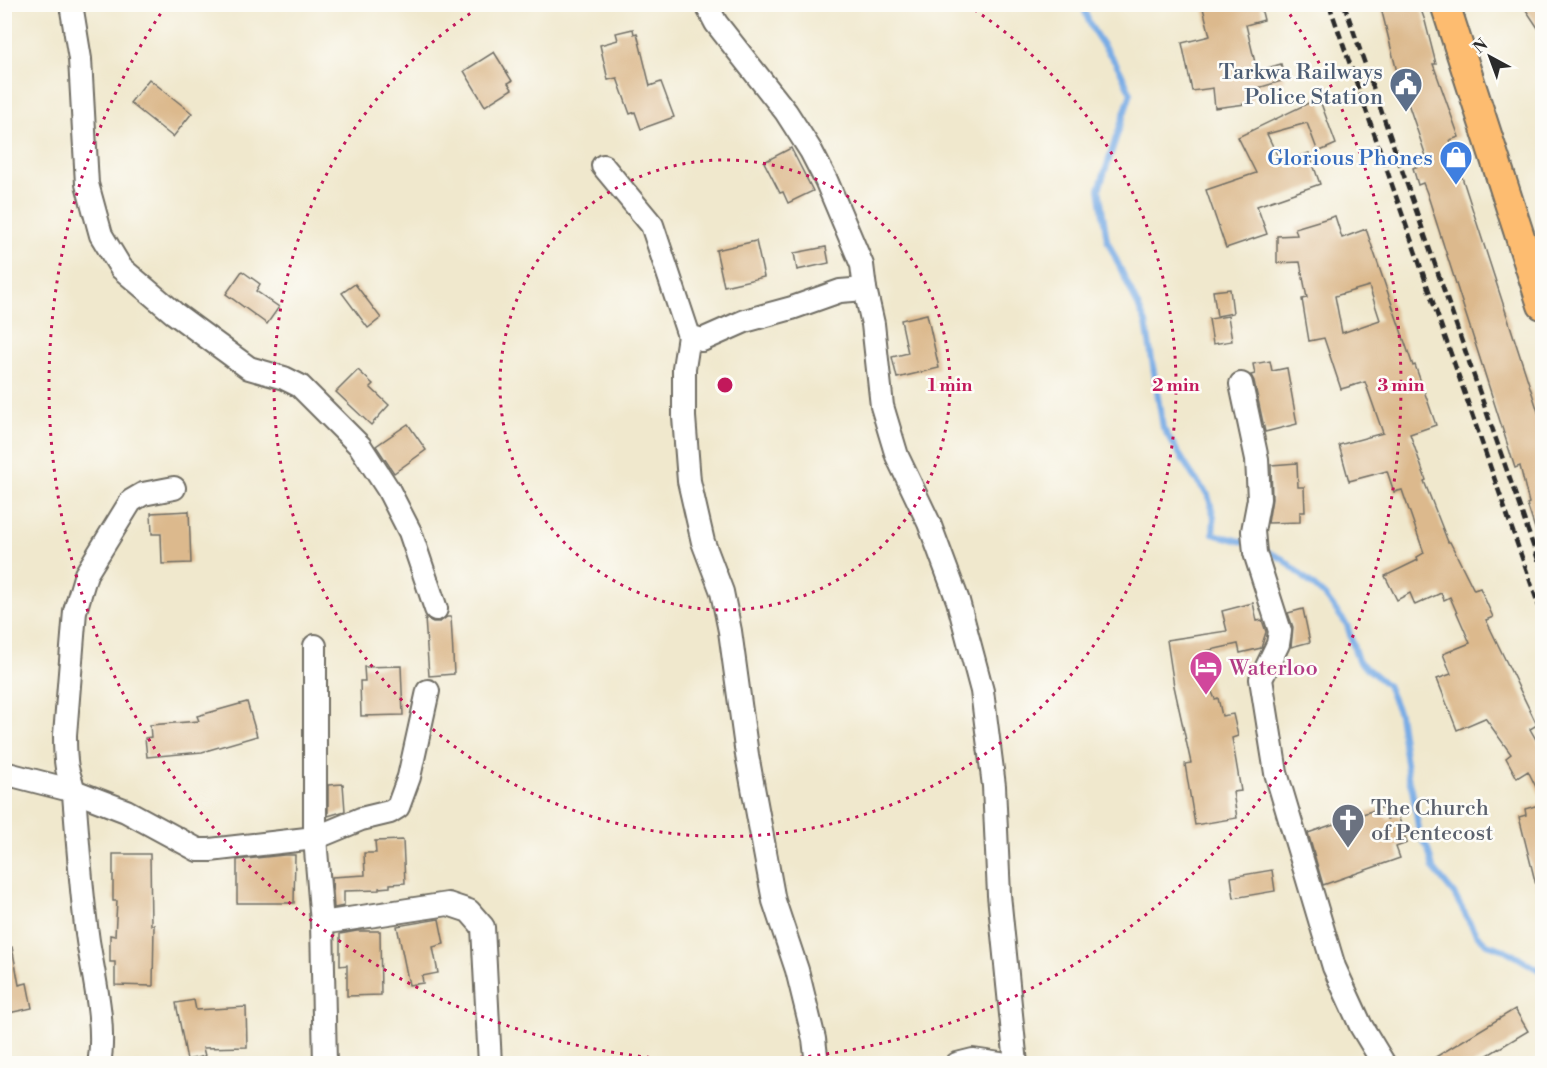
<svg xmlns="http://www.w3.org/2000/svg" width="1547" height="1068" viewBox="0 0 1547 1068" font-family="'Libre Bodoni',serif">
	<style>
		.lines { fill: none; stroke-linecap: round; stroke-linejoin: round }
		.stream { stroke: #78ace5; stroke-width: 6 }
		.building { fill: #dcb98d; fill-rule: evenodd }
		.minor-casing { stroke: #706d64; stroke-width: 26 }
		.major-casing { stroke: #706d64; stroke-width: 32 }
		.minor { stroke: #fff; stroke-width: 22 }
		.major { stroke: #fdbc6f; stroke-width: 28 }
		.rail { stroke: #2b2b2b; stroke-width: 4.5; stroke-dasharray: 9 4.5; stroke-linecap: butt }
		.ring { fill: none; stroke: #c2185b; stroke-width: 3; stroke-dasharray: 3 6 }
		.labels { text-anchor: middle; stroke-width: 5; stroke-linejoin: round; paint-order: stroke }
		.service-label { font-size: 22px; fill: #4e5e75; stroke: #fdfcf7; text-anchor: end }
		.shop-label { font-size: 22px; fill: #366cbe; stroke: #fdfcf7; text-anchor: end }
		.hotel-label { font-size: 22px; fill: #b23c85; stroke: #fdfcf7; text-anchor: start }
		.worship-label { font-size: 22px; fill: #5b616d; stroke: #fdfcf7; text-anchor: start }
		.centre { fill: #c2185b; stroke: #fdfcf7; stroke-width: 3 }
		.ring-label { font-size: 18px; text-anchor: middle; font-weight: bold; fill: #c2185b; stroke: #fdfcf7; stroke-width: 5; stroke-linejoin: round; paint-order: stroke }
	</style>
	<rect width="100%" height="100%" fill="#fdfcf7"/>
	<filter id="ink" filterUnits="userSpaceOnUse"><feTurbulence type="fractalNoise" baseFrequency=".0167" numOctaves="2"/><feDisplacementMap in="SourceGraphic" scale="12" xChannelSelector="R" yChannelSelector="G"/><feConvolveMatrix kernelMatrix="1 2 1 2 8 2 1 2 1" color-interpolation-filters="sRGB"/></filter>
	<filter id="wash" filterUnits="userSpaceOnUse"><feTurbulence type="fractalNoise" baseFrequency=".008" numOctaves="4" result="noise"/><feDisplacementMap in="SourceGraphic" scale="24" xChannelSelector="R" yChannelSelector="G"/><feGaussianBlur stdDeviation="1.35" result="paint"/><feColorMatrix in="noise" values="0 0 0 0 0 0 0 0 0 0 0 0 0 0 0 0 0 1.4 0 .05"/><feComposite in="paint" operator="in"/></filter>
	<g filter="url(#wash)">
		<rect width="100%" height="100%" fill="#f0e8cd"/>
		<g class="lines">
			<g class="stream">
				<path d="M1083 4C1088 29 1105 46 1118 67 1123 75 1126 85 1131 93L1099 189 1107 240 1146 323 1163 428 1193 476 1208 495 1214 517 1213 534 1248 543"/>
				<polyline points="1260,548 1283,559 1325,596 1347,625 1358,661 1387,685 1399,714 1408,777 1412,789 1419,832 1428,849 1433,868 1454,894 1476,934 1487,944 1505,950 1542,972"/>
			</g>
		</g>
		<g id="blocks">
			<g class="building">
				<polygon points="1216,4 1260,4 1264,20 1246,25 1257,71 1281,64 1285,80 1251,90 1253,103 1215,108 1213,88 1192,91 1182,43 1210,36 1203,8"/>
				<polygon points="1380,4 1419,4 1425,21 1436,64 1433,64 1459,137 1450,140 1542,424 1542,543 1540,544 1527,504 1529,503 1520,466 1515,468 1427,193 1423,183 1418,185 1413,168 1428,162 1396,68"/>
				<polygon points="1522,4 1542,4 1542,34"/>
				<polygon points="633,29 634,34 637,33 650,86 661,82 674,117 641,129 635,112 630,114 617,78 608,80 600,45 618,40 616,33"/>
				<polygon points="494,52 512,81 508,83 512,89 485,106 464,71"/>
				<polygon points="149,79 192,113 173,137 130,103"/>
				<polygon points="1319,98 1336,144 1318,152 1307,123 1267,134 1281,163 1309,153 1320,184 1257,206 1267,234 1226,248 1206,190 1256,173 1238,137"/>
				<polygon points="791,148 813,191 788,203 783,192 780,193 764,162"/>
				<path d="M1335 216 1342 238 1366 229 1413 366 1415 365 1436 425 1410 434 1426 480 1424 481 1448 542H1450L1474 590 1480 588 1493 617 1486 620 1537 725 1530 729 1542 750V799L1528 771 1517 778 1506 758 1511 754 1485 718 1457 730 1437 679 1451 674 1443 654 1470 643 1450 597 1444 600 1441 593 1415 605 1410 593 1397 600 1385 576 1418 560 1417 557 1424 553 1402 490 1394 492 1387 471 1349 481 1339 445 1383 433 1365 382 1341 389 1324 338 1309 341 1302 299 1307 298 1300 262 1277 263V236L1297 235 1295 228ZM1369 286 1380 320 1342 333 1335 296Z"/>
				<polygon points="756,241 764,277 724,286 716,250"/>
				<polygon points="826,247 829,263 797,270 794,253"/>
				<polygon points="242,271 260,284 256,291 279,307 267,324 226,294"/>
				<polygon points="355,284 381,318 368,328 342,293"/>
				<polygon points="1230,289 1233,313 1217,316 1213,291"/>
				<polygon points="927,314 939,368 897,378 892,357 908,353 901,320"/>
				<polygon points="1228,316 1232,341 1213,344 1209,319"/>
				<polygon points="1270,361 1272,371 1287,368 1297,424 1265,432 1254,381 1251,375 1255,374 1253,364"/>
				<polygon points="358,370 373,384 370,387 389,405 371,425 336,392"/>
				<polygon points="408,424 426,450 394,473 376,446"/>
				<polygon points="1297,463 1298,487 1304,487 1305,512 1300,512 1300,522 1268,523 1272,499 1271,465"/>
				<polygon points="189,511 191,563 162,564 161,534 152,534 151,513"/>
				<polygon points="1253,603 1257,621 1262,620 1266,632 1261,648 1240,653 1238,644 1206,651 1212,692 1215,699 1218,698 1222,716 1233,714 1238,736 1232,738 1241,791 1233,792 1237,818 1195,825 1185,764 1191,763 1174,686 1167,640 1227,631 1222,611"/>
				<polygon points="1303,609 1310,642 1291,647 1293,627 1288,613"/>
				<polygon points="447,617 451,617 454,674 429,676 425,618 433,622 440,622"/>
				<polygon points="401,666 403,715 361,716 360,681 365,681 364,667"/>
				<polygon points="247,702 257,736 202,752 147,757 145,738 151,737 150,725 199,721 197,716"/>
				<polygon points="343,784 345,811 328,816 328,785"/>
				<polygon points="1542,804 1542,889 1537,889 1519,817 1526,815 1525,809"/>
				<polygon points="1383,807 1387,819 1398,815 1407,843 1396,847 1400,858 1323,885 1308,833"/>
				<polygon points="403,840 405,883 390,884 390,887 379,888 379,890 344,891 344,906 334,908 332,877 365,875 364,853 376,853 375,841"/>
				<polygon points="113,854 150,854 151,925 154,925 153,986 115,985 115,962 110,962 110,935 115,936 117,901 113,901"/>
				<polygon points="284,855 295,855 294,903 237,903 237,860"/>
				<polygon points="1272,870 1275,891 1234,898 1231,877"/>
				<polygon points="439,919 444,944 433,947 438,973 422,976 423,983 409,985 397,926"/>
				<polygon points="357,931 380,931 381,995 347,996 347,965 340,966 340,934"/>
				<polygon points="12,947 19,985 27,983 32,1008 4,1014 4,948"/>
				<polygon points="194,1000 196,1010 246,1007 247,1047 203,1048 205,1056 187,1060 176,1003"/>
				<polygon points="1515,1009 1528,1031 1473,1064 1424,1064"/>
			</g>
		</g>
	</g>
	<g filter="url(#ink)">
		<use href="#blocks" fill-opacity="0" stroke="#706d64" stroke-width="1.5"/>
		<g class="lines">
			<g class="minor-casing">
				<g id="minor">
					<polyline points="71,4 80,59 87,184 101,235 121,268 174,313 249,368 284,378 300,386 360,446 388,489 410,532 436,609"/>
					<polyline points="706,4 716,23 786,112 811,151 826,180 862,265 865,289 873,324 882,406 897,456 929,523 958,601 982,691 994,786 999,895 1016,1064"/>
					<polyline points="603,166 652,225 689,336 702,340 745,321 792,308 840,291 865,289"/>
					<polyline points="689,336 684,368 684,417 689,481 703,542 722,592 730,631 747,755 774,901 797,970 814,1039 817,1064"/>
					<polyline points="1241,384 1257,459 1259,499 1253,531 1255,553 1280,631 1278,644 1261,679 1276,773 1334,967 1361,1026 1384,1064"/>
					<polyline points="315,646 315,838 322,923 325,1064"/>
					<polyline points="4,773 74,791 126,811 198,850 210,850 315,838 361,819 390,812 398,807 409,777 428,691"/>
					<polyline points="322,923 448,904 469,911 483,927 490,1064"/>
					<path d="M99 1064C106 1027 94 978 88 941 81 892 78 843 74 794 73 785 69 777 67 768 65 757 65 746 65 735L75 611 86 574 131 501 143 494 174 488"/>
					<polyline points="957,1064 973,1060 1000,1064"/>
				</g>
			</g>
			<g class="major-casing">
				<polyline id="major" points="1445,4 1542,305"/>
			</g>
			<use href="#minor" class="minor"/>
			<use href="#major" class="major"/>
			<g class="rail">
				<polyline points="1329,4 1542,615"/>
				<polyline points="1344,4 1542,571"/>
			</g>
		</g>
	</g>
	<g class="ring">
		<circle cx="725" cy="385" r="225"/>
		<path d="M967 5A451 451 0 1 1 483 5"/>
		<path d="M1285 7A676 676 0 1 1 165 7"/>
	</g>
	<defs>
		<g id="civic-pin" transform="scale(1.725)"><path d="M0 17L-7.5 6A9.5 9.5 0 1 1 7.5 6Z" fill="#5c6f8a" stroke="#fdfcf7"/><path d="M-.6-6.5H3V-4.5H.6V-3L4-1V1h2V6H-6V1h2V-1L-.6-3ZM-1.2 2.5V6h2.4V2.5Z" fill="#fff"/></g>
		<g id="shop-pin" transform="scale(1.725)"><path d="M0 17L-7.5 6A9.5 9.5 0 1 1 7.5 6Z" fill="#3f7fe0" stroke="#fdfcf7"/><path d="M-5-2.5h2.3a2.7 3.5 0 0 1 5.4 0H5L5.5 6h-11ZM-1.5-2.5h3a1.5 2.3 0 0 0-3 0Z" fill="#fff"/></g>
		<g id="hotel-pin" transform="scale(1.725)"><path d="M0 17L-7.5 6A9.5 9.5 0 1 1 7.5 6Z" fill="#d1479c" stroke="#fdfcf7"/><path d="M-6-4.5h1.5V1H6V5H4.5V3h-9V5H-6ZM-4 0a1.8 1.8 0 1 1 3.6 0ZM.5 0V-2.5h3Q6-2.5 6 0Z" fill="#fff"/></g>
		<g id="church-pin" transform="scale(1.725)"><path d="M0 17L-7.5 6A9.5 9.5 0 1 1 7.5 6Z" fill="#6b7280" stroke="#fdfcf7"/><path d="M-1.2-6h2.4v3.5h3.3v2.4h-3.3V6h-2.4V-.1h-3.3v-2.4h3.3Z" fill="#fff"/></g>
	</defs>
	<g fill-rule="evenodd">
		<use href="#civic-pin" x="1406" y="84"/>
		<use href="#shop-pin" x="1456" y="157"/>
		<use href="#hotel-pin" x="1206" y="667"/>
		<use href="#church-pin" x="1348" y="820"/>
	</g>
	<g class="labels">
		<g class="service-label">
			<text x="1383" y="79">Tarkwa Railways<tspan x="1383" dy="25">Police Station</tspan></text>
		</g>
		<g class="shop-label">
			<text x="1433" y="165">Glorious Phones</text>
		</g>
		<g class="hotel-label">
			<text x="1229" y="675">Waterloo</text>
		</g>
		<g class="worship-label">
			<text x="1371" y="815">The Church<tspan x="1371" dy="25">of Pentecost</tspan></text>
		</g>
	</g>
	<circle cx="725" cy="385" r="9" class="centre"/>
	<g class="ring-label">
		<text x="950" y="391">1 min</text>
		<text x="1176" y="391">2 min</text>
		<text x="1401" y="391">3 min</text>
	</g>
	<rect width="1547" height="1068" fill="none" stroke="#fdfcf7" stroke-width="24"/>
	<g transform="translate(1490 57) rotate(319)" stroke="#fdfcf7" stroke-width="4.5" paint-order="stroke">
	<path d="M0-4.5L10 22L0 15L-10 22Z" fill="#2b2b2b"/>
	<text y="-9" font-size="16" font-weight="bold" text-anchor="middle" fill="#2b2b2b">N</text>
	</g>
</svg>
